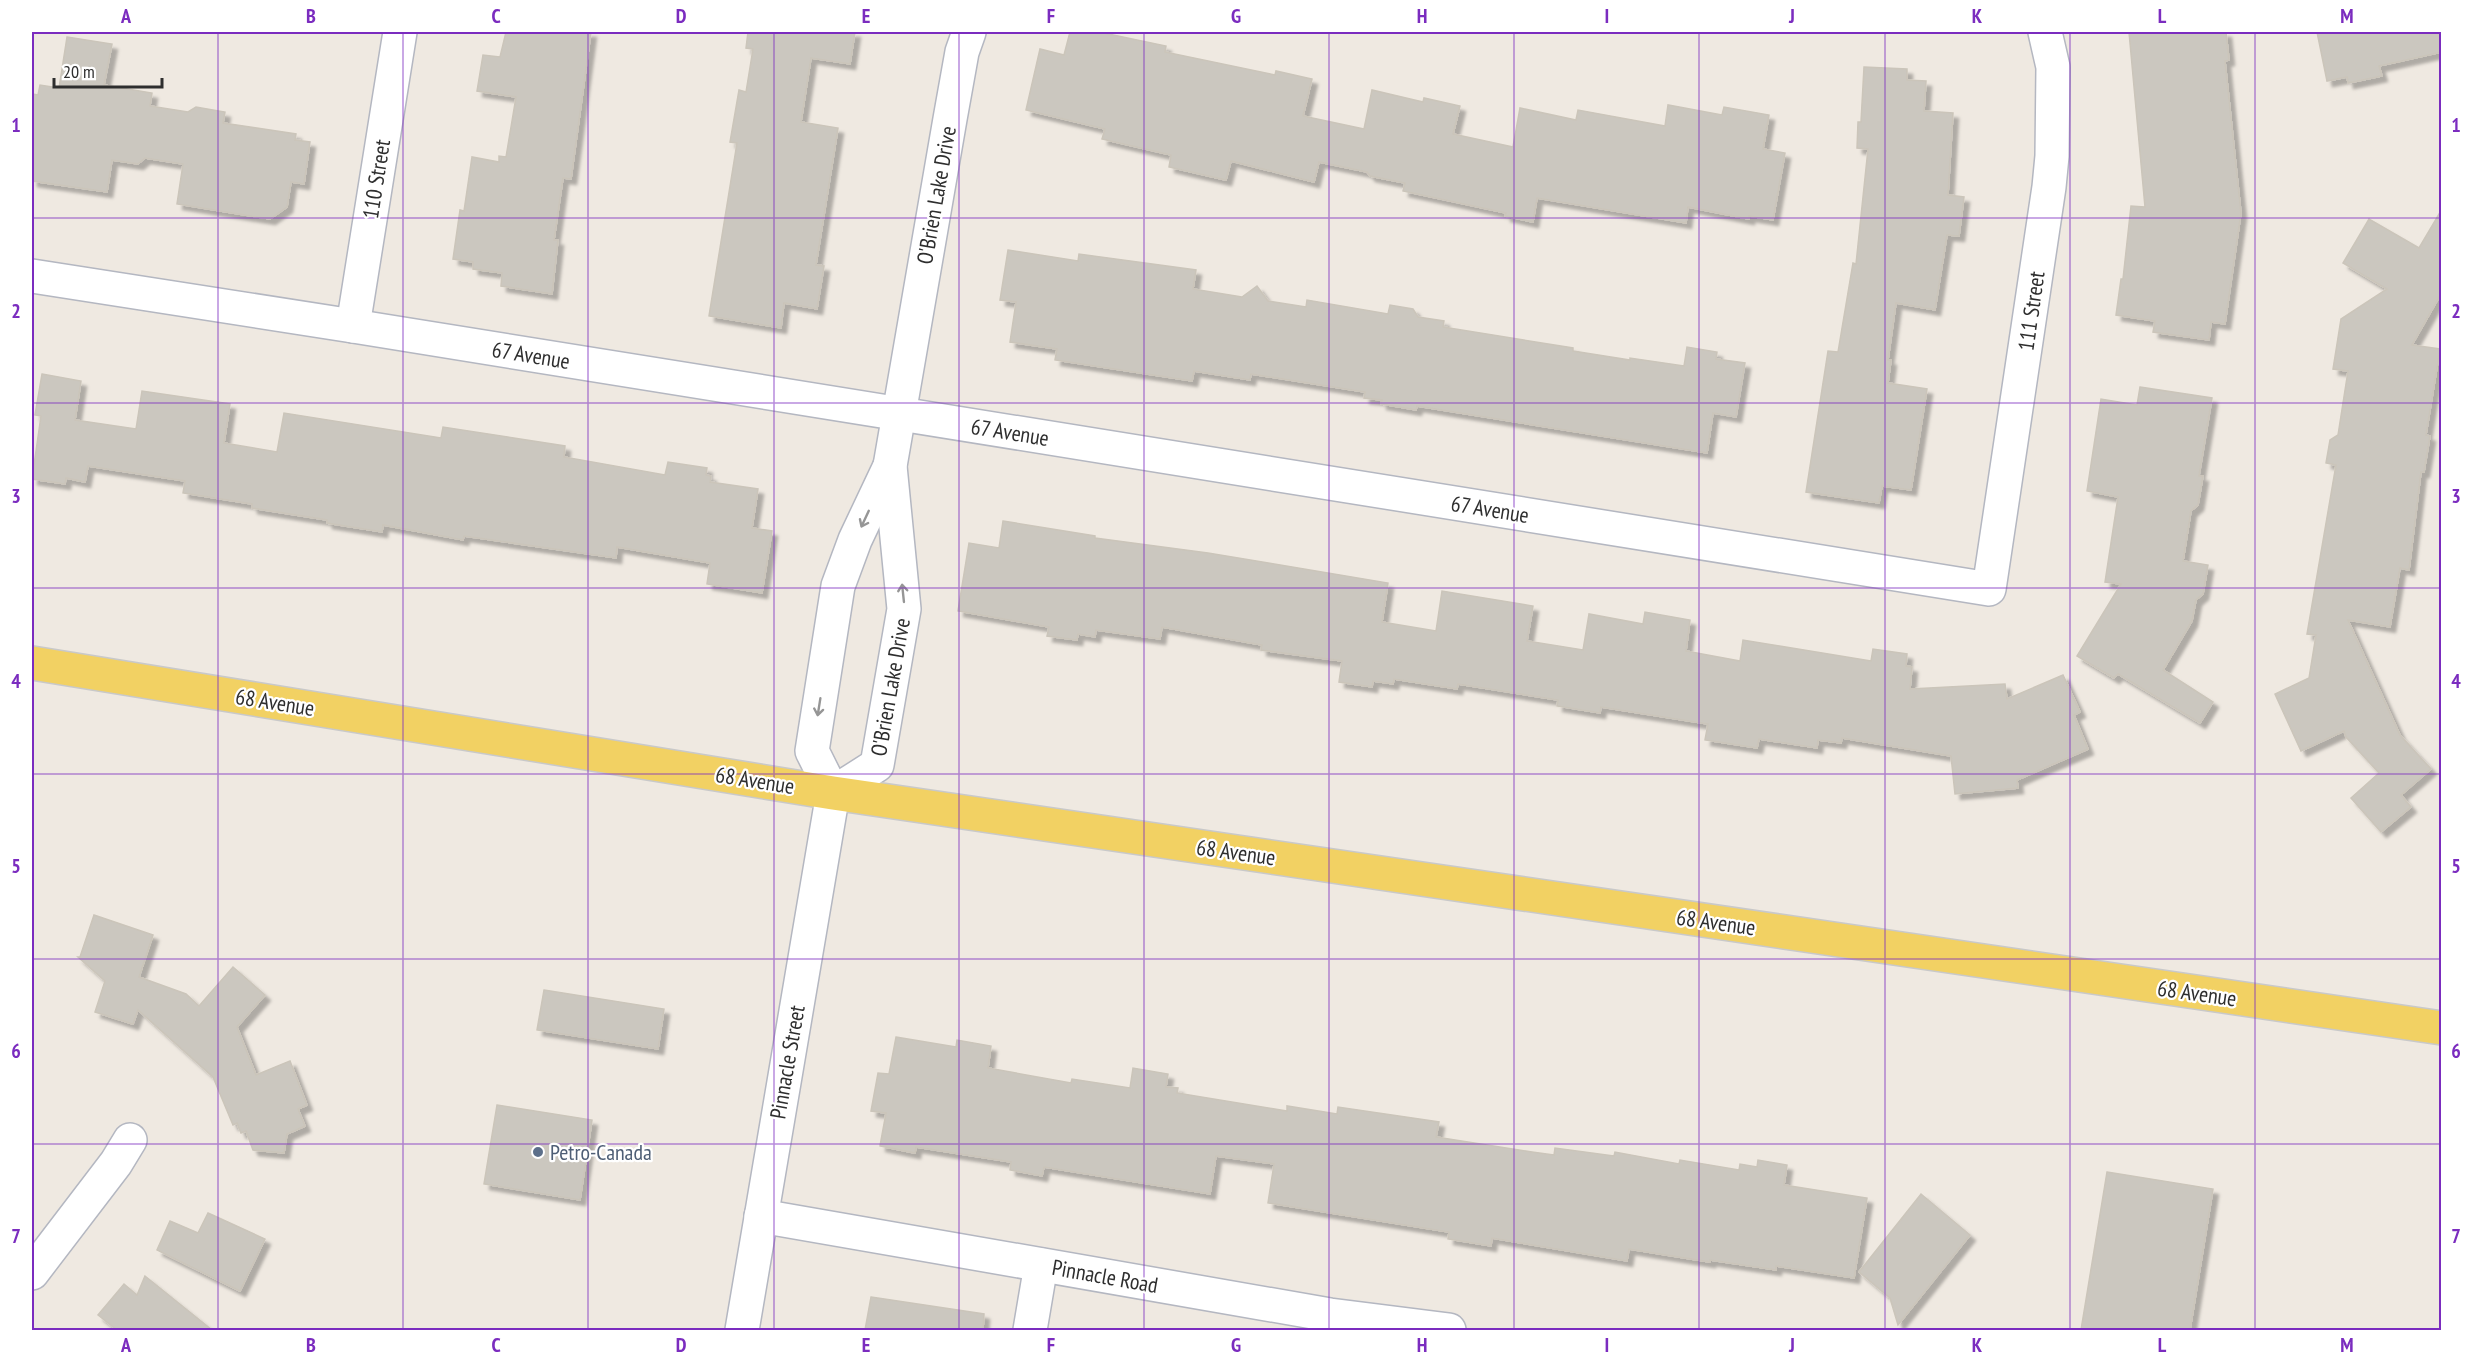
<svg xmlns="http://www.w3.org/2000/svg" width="2473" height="1362" viewBox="0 0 2473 1362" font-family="'PT Sans Narrow',sans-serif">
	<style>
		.building { fill: #cbc7bf; stroke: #cbc5ba; stroke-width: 1.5; filter: url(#shadow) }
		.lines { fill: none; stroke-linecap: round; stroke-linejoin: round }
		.minor-casing { stroke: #b4b7c1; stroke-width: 36 }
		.major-casing { stroke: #c9c9c9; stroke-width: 36 }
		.minor { stroke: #fff; stroke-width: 33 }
		.major { stroke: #f2d163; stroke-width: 33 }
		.oneway { stroke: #969696 }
		.grid { fill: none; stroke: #7b2cbf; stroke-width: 1.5; stroke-opacity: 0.55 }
		.service-dot { fill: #5c6f8a; stroke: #fff; stroke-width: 2 }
		.labels { text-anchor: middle; stroke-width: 4.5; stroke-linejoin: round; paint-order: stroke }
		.street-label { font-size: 22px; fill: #2e2e2e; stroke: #fff }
		.service-label { font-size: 22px; fill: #4e5e75; stroke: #fff; text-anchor: start }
		.neatline { fill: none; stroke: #7b2cbf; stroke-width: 2 }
		.grid-label { font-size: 20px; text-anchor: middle; font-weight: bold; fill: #7b2cbf }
	</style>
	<defs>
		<filter id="shadow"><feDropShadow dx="5.5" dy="5.5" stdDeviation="1.5" flood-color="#0004"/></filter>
	</defs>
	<rect width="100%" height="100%" fill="#efe9e1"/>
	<g class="building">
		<polygon points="506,32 591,32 571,179 563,178 554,240 558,240 552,294 501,286 502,273 473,269 473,262 453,259 460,210 464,211 472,157 499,162 499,156 506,157 516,97 477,91 483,55 500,57"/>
		<polygon points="748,32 855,32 850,64 811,58 801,122 838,128 816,265 824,266 817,309 784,303 781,328 709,316 737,143 730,142 739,90 746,92 753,49 746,48"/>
		<polygon points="1070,32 1099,32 1166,46 1165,52 1275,75 1276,71 1312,79 1303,116 1364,129 1372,90 1423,102 1424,98 1460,106 1453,134 1513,147 1520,108 1576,120 1578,110 1665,126 1668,105 1722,115 1724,107 1769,115 1763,149 1785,153 1773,220 1749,216 1749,219 1688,207 1686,223 1537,198 1533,222 1505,216 1506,213 1403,191 1405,183 1370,176 1367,172 1319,162 1314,182 1231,161 1226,180 1169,167 1171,155 1102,139 1105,129 1026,110 1040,49 1064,55"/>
		<polygon points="2129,32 2226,32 2229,60 2225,61 2241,213 2225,324 2211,322 2209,340 2153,332 2155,321 2116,315 2121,279 2123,279 2131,206 2145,207"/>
		<polygon points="2317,32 2442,32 2442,52 2379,66 2382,76 2348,83 2347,77 2327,81"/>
		<polygon points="67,37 112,44 104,85 152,93 150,106 188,112 196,107 225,112 223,123 296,134 295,140 310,142 304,184 291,182 287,207 270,219 177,204 183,164 145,158 138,164 112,160 107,192 32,181 32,94 38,95 40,85 59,88"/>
		<polygon points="1864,67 1907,69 1907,80 1926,81 1924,111 1953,113 1948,195 1964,197 1959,236 1947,235 1935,310 1896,303 1888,360 1891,360 1888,383 1927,389 1911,490 1882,486 1879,503 1806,492 1828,351 1838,352 1853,263 1856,264 1868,149 1857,148 1858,122 1861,122"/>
		<polygon points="2442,209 2442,292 2412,345 2440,349 2426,435 2430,436 2424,472 2421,472 2409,570 2400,568 2390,627 2348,620 2400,735 2431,769 2401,795 2411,807 2381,832 2351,798 2379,773 2346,737 2344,731 2301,751 2275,694 2309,678 2316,635 2307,634 2336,465 2326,463 2330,440 2338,435 2348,371 2333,369 2341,319 2387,289 2343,263 2369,219 2419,248"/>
		<polygon points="1008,250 1078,261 1079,254 1196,270 1193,289 1242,297 1257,286 1268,301 1306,307 1307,300 1388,314 1390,305 1413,309 1418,317 1444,321 1443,327 1573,348 1573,351 1630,360 1630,358 1684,366 1687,347 1717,352 1716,359 1745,363 1736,417 1713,413 1707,453 1417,406 1416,410 1381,404 1382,400 1364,398 1365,392 1251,374 1250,380 1194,371 1192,381 1055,360 1057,349 1010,342 1016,302 1000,300"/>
		<polygon points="42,374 81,381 75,420 136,429 142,391 230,404 224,443 277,452 284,413 441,438 443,427 565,446 564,457 665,475 668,462 707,468 706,475 711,476 710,482 758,489 752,528 772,531 762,593 707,584 710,563 617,547 616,558 464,536 463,540 383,525 382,532 327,523 327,520 252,508 252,504 183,493 185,481 88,466 85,482 66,478 65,484 32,479 41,416 35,415"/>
		<polygon points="2140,387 2212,398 2199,476 2203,476 2198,505 2191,511 2183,561 2208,565 2203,594 2196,600 2192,621 2163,670 2213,702 2200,723 2118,674 2114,678 2077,656 2121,584 2105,582 2118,497 2087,491 2101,399 2137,405"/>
		<polygon points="1003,521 1095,536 1095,538 1208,553 1388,583 1382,622 1436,631 1442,591 1533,606 1527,641 1583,650 1589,614 1643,624 1645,612 1690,620 1686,651 1740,661 1743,640 1871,661 1873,649 1907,654 1906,666 1912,667 1910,689 2005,684 2007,699 2063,675 2080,712 2074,715 2088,749 2017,780 2018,788 1955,794 1951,756 1842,738 1841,743 1818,740 1817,748 1759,739 1757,748 1705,740 1708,724 1601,707 1600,713 1557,706 1558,700 1458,684 1457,689 1394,679 1393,684 1373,681 1372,687 1339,682 1342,661 1261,650 1262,645 1162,627 1160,639 1096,630 1095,637 1078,634 1077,640 1047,636 1049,627 958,611 969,543 999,548"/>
		<polygon points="94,915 153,935 139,977 186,994 199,1006 233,967 265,995 237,1027 256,1075 290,1061 307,1105 298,1109 305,1126 287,1134 284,1153 253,1150 246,1131 241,1133 237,1123 233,1125 213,1077 138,1010 133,1024 95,1012 105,981 78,957 80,957"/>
		<polygon points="544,990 664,1009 658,1049 537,1030"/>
		<polygon points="896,1037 956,1047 957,1040 991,1046 988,1068 1071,1083 1072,1079 1130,1088 1133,1068 1168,1074 1166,1087 1178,1088 1177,1093 1287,1111 1287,1106 1337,1114 1338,1107 1439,1122 1436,1137 1532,1152 1554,1155 1555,1148 1614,1156 1615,1152 1679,1164 1680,1160 1739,1170 1740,1164 1757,1167 1758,1160 1787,1165 1784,1185 1867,1198 1854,1278 1776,1266 1776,1270 1710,1260 1710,1262 1629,1249 1627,1261 1492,1238 1491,1246 1448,1239 1449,1232 1268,1203 1274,1164 1216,1156 1210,1194 1044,1167 1042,1176 1010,1170 1011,1162 916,1147 915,1153 880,1146 886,1113 871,1111 878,1073 889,1074"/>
		<polygon points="497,1105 592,1120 580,1200 484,1184"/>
		<polygon points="2107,1172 2213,1189 2190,1330 2081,1330"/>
		<polygon points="1921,1194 1970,1235 1898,1325 1890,1298 1859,1272"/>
		<polygon points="208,1213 265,1239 240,1291 157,1250 170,1221 198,1233"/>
		<polygon points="145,1276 212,1330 117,1330 98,1315 124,1284 137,1295"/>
		<polygon points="871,1297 984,1314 983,1330 865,1330"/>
	</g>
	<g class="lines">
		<g class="minor-casing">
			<g id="minor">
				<polyline points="32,276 353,326 1989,589 2049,187 2052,156 2053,67 2045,32"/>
				<polyline points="353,326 400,32"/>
				<polyline points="833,793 877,765 904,609 890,466 950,119 962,52 969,32"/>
				<polyline points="833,793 812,751 838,586 855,540 890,466"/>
				<polyline points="761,1216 1330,1315 1449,1330"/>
				<polyline points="32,1273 116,1163 130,1140"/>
				<polyline points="742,1330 833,793"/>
				<polyline points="1030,1330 1041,1265"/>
			</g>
		</g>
		<g class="major-casing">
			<polyline id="major" points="32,663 833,793 2442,1028"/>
		</g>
		<use href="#minor" class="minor"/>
		<use href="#major" class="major"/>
	</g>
	<defs><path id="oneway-shaft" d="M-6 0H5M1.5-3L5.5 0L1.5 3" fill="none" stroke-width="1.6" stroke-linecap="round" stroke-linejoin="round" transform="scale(1.5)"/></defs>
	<g class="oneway">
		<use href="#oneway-shaft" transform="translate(865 519) rotate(115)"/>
		<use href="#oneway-shaft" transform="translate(903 593) rotate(-96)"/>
		<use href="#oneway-shaft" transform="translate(819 707) rotate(99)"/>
	</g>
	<path class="grid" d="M218 32V1330M403 32V1330M588 32V1330M774 32V1330M959 32V1330M1144 32V1330M1329 32V1330M1514 32V1330M1699 32V1330M1885 32V1330M2070 32V1330M2255 32V1330M32 218H2442M32 403H2442M32 588H2442M32 774H2442M32 959H2442M32 1144H2442"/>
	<circle class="service-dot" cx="538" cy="1152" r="6"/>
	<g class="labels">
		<g class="street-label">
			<text transform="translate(376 179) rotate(-81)" y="8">110 Street</text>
			<text transform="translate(936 195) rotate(-80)" y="8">O'Brien Lake Drive</text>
			<text transform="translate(2031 311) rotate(-82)" y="8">111 Street</text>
			<text transform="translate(531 355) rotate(9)" y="8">67 Avenue</text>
			<text transform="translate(1010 432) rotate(9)" y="8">67 Avenue</text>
			<text transform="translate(1490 509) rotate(9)" y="8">67 Avenue</text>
			<text transform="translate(890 687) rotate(-80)" y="8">O'Brien Lake Drive</text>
			<text transform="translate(275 702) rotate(9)" y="8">68 Avenue</text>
			<text transform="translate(755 780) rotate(9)" y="8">68 Avenue</text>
			<text transform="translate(1236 852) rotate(8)" y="8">68 Avenue</text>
			<text transform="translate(1716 922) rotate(8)" y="8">68 Avenue</text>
			<text transform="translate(2197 993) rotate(8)" y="8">68 Avenue</text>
			<text transform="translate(787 1062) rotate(-80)" y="8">Pinnacle Street</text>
			<text transform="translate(1105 1276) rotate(10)" y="8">Pinnacle Road</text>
		</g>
		<g class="service-label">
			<text x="550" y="1160">Petro-Canada</text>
		</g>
	</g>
	<rect width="2473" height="1362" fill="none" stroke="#ffffff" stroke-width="66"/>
	<path d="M54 78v9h108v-9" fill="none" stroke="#2e2e2e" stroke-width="3"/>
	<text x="63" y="78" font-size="18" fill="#2e2e2e" stroke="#ffffff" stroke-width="4.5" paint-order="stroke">20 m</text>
	<rect x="33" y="33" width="2407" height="1296" class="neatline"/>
	<g class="grid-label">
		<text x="126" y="23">A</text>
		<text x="311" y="23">B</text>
		<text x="496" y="23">C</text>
		<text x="681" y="23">D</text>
		<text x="866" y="23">E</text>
		<text x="1051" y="23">F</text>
		<text x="1236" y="23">G</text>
		<text x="1422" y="23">H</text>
		<text x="1607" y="23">I</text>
		<text x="1792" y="23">J</text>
		<text x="1977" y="23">K</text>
		<text x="2162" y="23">L</text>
		<text x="2347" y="23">M</text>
		<text x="16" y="132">1</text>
		<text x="2456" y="132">1</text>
		<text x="16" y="318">2</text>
		<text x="2456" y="318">2</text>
		<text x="16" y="503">3</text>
		<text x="2456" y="503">3</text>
		<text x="16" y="688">4</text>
		<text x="2456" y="688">4</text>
		<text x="16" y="873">5</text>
		<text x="2456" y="873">5</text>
		<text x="16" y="1058">6</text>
		<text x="2456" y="1058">6</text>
		<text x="16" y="1243">7</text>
		<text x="2456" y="1243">7</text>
		<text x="126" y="1352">A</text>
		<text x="311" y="1352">B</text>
		<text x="496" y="1352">C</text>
		<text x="681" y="1352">D</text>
		<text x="866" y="1352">E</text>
		<text x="1051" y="1352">F</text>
		<text x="1236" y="1352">G</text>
		<text x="1422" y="1352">H</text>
		<text x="1607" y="1352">I</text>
		<text x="1792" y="1352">J</text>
		<text x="1977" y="1352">K</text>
		<text x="2162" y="1352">L</text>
		<text x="2347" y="1352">M</text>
	</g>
</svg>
